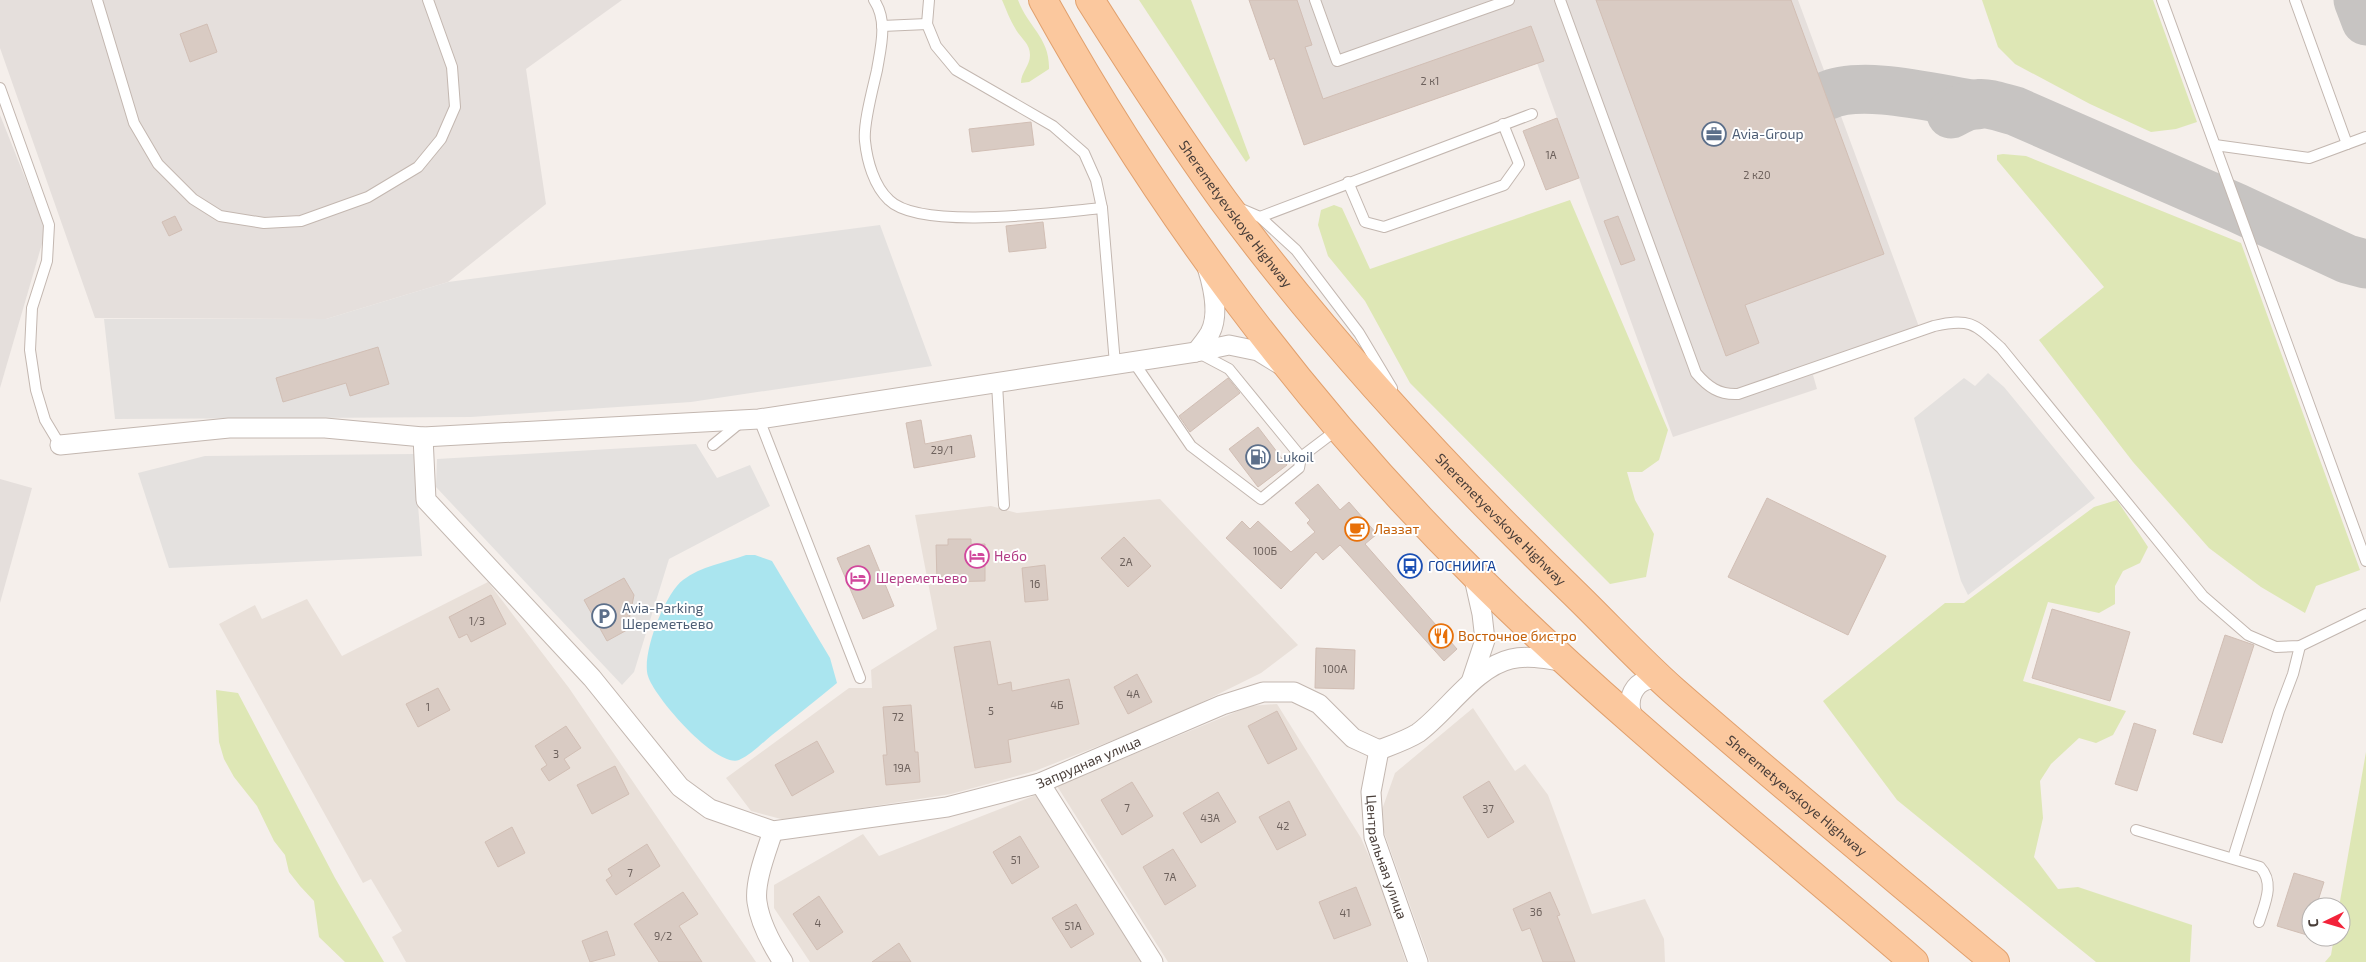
<svg xmlns="http://www.w3.org/2000/svg" width="2366" height="962" viewBox="0 0 2366 962" font-family="'Exo 2',sans-serif">
	<style>
		.residential { fill: #e9e0d9 }
		.industrial { fill: #e5dfdc }
		.green { fill: #dee7b5 }
		.parking { fill: #e4e1df }
		.water { fill: #aae5ef }
		.lines { fill: none; stroke-linecap: round; stroke-linejoin: round }
		.taxiway { stroke: #c7c4c2; stroke-width: 49 }
		.building { fill: #d9cbc3; stroke: #d1beb4 }
		.lane-casing { stroke: #c3b7b0; stroke-width: 12 }
		.street-casing { stroke: #c3b7b0; stroke-width: 21 }
		.primary-casing { stroke: #e1a06d; stroke-width: 30 }
		.lane { stroke: #fff; stroke-width: 10 }
		.street { stroke: #fff; stroke-width: 19 }
		.primary { stroke: #fbc89e; stroke-width: 28 }
		.labels { text-anchor: middle; stroke-width: 4; stroke-linejoin: round; paint-order: stroke }
		.number-label { font-size: 11px; fill: #6d615c }
		.service-label { font-size: 14px; fill: #4e5e75; stroke: #fff; text-anchor: start }
		.street-label { font-size: 14px; fill: #493e39; stroke: #fff }
		.food-label { font-size: 14px; fill: #c56008; stroke: #fff; text-anchor: start }
		.hotel-label { font-size: 14px; fill: #b23c85; stroke: #fff; text-anchor: start }
		.transit-label { font-size: 14px; fill: #164399; stroke: #fff; text-anchor: start }
	</style>
	<rect width="100%" height="100%" fill="#f5efeb"/>
	<g class="residential">
		<polygon points="1160,499 1298,645 1261,673 1172,717 1035,771 951,794 785,820 751,811 726,778 849,688 872,688 871,670 937,629 915,515 991,506 1017,513"/>
		<polygon points="488,582 569,688 756,962 406,962 392,937 402,931 371,879 363,883 219,624 255,605 262,619 307,599 342,656"/>
		<polygon points="1277,704 1361,838 1379,879 1406,962 1168,962 1057,786 1250,706"/>
		<polygon points="1473,708 1515,771 1525,764 1548,795 1592,914 1645,899 1664,939 1665,962 1430,962 1379,818 1395,773"/>
		<polygon points="1036,795 1142,962 810,962 774,908 774,885 863,834 879,856"/>
	</g>
	<g class="industrial">
		<polygon points="0,0 622,0 526,69 546,204 448,282 326,319 95,318 0,48"/>
		<polygon points="1249,0 1798,0 1922,335 1813,375 1817,389 1673,437 1537,63 1304,145 1274,59 1270,60"/>
		<polygon points="0,115 46,230 0,388"/>
		<polygon points="0,479 32,488 0,603"/>
	</g>
	<g class="green">
		<path d="M1002 0H1018C1028 27 1050 38 1049 69L1029 82 1021 83C1021 72 1030 66 1030 55 1030 43 1020 38 1015 28 1010 20 1006 9 1002 0Z"/>
		<polygon points="1139,0 1191,0 1250,158 1246,162"/>
		<polygon points="1982,0 2153,0 2197,122 2176,129 2151,132 2090,104 2015,64 1998,47"/>
		<polygon points="2003,154 2026,156 2241,243 2360,570 2316,586 2305,613 2261,587 2209,548 2133,462 2039,340 2104,287 1997,160 1997,155"/>
		<polygon points="1570,200 1668,430 1659,460 1642,472 1627,472 1635,500 1654,534 1646,577 1610,584 1410,383 1365,301 1328,256 1318,225 1321,210 1334,205 1342,208 1370,269"/>
		<polygon points="2117,500 2148,547 2140,563 2123,571 2115,586 2115,604 2099,613 2048,602 2023,681 2126,711 2113,735 2096,743 2079,738 2051,764 2040,781 2043,818 2034,857 2058,889 2078,887 2192,925 2190,962 2096,962 1897,800 1823,701 1945,603 1964,603 2094,507"/>
		<polygon points="216,690 238,693 335,878 384,962 345,962 319,937 314,901 300,886 289,872 285,855 274,841 257,806 234,777 224,759 219,742"/>
		<polygon points="2366,752 2366,962 2325,962 2331,955 2334,937 2341,937 2341,907 2339,907"/>
	</g>
	<g class="parking">
		<polygon points="880,225 932,366 691,402 471,417 115,419 104,319 326,319 448,282"/>
		<polygon points="1988,373 2004,387 2095,498 1968,595 1961,581 1914,418 1964,378 1975,386"/>
		<polygon points="696,444 717,478 750,465 770,506 669,559 634,672 622,685 436,487 437,459"/>
		<polygon points="414,454 422,556 169,568 138,473 205,456"/>
	</g>
	<path class="water" d="M746 555H755L772 561 830 658 837 683C816 700 794 718 772 735 762 743 751 755 739 760 716 768 654 697 648 676 641 655 665 593 683 580 701 566 725 563 746 555Z"/>
	<g class="lines">
		<g class="taxiway">
			<polyline points="2358,0 2366,21"/>
			<path d="M1826 96C1862 79 1937 99 1977 105"/>
			<path d="M1951 114C1980 98 1985 103 2015 111L2237 208 2347 259 2366 264"/>
		</g>
	</g>
	<g class="building">
		<polygon points="1249,0 1297,0 1312,45 1305,47 1323,99 1531,26 1544,61 1304,145 1274,58 1270,60"/>
		<polygon points="1596,0 1791,0 1884,254 1745,305 1759,343 1726,356"/>
		<polygon points="207,24 217,52 190,62 180,34"/>
		<polygon points="1557,118 1579,178 1546,190 1523,131"/>
		<polygon points="1031,122 1034,145 972,152 969,129"/>
		<polygon points="175,216 182,230 169,236 162,222"/>
		<polygon points="1618,216 1635,260 1621,265 1604,221"/>
		<polygon points="1043,222 1046,248 1009,252 1006,226"/>
		<polygon points="378,347 389,384 350,396 346,383 283,402 276,378"/>
		<polygon points="1228,378 1240,393 1190,432 1179,416"/>
		<polygon points="921,420 925,444 971,435 975,457 914,468 906,423"/>
		<polygon points="1258,427 1287,465 1258,487 1229,449"/>
		<polygon points="1318,484 1340,510 1349,502 1377,534 1365,544 1457,649 1444,661 1340,545 1323,560 1316,552 1281,589 1226,538 1242,521 1250,529 1258,521 1291,552 1315,532 1307,523 1310,520 1295,503"/>
		<polygon points="1767,498 1886,556 1848,635 1728,577"/>
		<polygon points="1124,537 1151,566 1128,587 1101,558"/>
		<polygon points="948,539 971,539 971,544 985,544 985,581 937,582 936,545 948,545"/>
		<polygon points="869,545 894,606 863,619 837,558"/>
		<polygon points="1045,565 1048,600 1025,602 1022,568"/>
		<polygon points="624,578 634,595 627,630 607,641 584,600"/>
		<polygon points="491,595 506,624 471,642 467,634 459,638 449,617"/>
		<polygon points="2052,609 2130,632 2110,701 2032,678"/>
		<polygon points="2225,635 2254,645 2222,743 2193,734"/>
		<polygon points="990,641 998,685 1011,682 1012,691 1069,679 1079,724 1008,740 1011,762 975,768 954,647"/>
		<polygon points="1316,648 1355,650 1354,689 1315,688"/>
		<polygon points="1137,674 1152,702 1128,714 1114,687"/>
		<polygon points="438,688 450,710 418,727 406,704"/>
		<polygon points="911,705 915,752 918,752 920,782 886,785 883,755 887,755 883,707"/>
		<polygon points="1277,711 1297,749 1268,764 1248,726"/>
		<polygon points="2134,723 2156,730 2137,791 2115,784"/>
		<polygon points="566,726 581,748 564,759 570,768 549,781 541,769 547,765 535,746"/>
		<polygon points="817,741 834,772 792,796 775,765"/>
		<polygon points="615,766 629,794 592,814 577,785"/>
		<polygon points="1489,781 1514,822 1488,838 1463,797"/>
		<polygon points="1132,782 1153,816 1122,835 1101,800"/>
		<polygon points="1218,792 1236,822 1201,843 1183,813"/>
		<polygon points="1289,801 1306,835 1277,850 1259,817"/>
		<polygon points="512,827 525,853 498,867 485,842"/>
		<polygon points="1020,836 1039,867 1012,884 993,852"/>
		<polygon points="647,844 660,866 616,895 606,880 612,876 608,869"/>
		<polygon points="1173,849 1196,886 1165,905 1143,867"/>
		<polygon points="2294,873 2324,882 2316,907 2311,907 2311,923 2307,935 2277,926"/>
		<polygon points="1356,887 1371,925 1334,939 1319,902"/>
		<polygon points="683,892 698,914 679,926 702,962 659,962 634,924"/>
		<polygon points="1550,892 1560,915 1557,916 1575,962 1543,962 1530,928 1522,931 1513,909"/>
		<polygon points="819,896 843,932 817,950 793,914"/>
		<polygon points="1076,904 1094,934 1071,948 1052,918"/>
		<polygon points="607,931 615,955 590,962 582,941"/>
		<polygon points="899,943 911,962 872,962"/>
	</g>
	<g class="lines">
		<g class="lane-casing">
			<g id="lane">
				<polyline points="97,0 134,123 158,164 193,199 220,216 264,223 301,221 368,197 418,167 441,139 455,107 452,67 428,0"/>
				<path d="M874 0C888 21 881 46 877 70 873 88 863 124 865 141 867 161 874 186 889 200 920 231 1058 212 1102 208L1115 364"/>
				<polyline points="929,0 927,24 936,46 956,70 1053,126 1084,153 1096,180 1102,208"/>
				<polyline points="1315,0 1337,61 1509,0"/>
				<path d="M1560 0 1696 373C1708 387 1719 395 1738 394L1934 326C1970 318 1974 323 2001 348L2203 596 2248 635 2276 647 2300 646 2366 614"/>
				<polyline points="2162,0 2366,561"/>
				<polyline points="2295,0 2347,144"/>
				<polyline points="882,26 927,24"/>
				<polyline points="0,88 49,225 47,261 32,308 30,350 36,390 45,420 60,445"/>
				<polyline points="2215,145 2309,158 2366,137"/>
				<polyline points="1348,182 1365,222 1384,227 1504,185 1519,164 1503,124"/>
				<polyline points="1239,208 1260,217 1296,250 1359,333 1392,388"/>
				<polyline points="1260,217 1532,114"/>
				<polyline points="1197,352 1229,369 1301,457 1338,429"/>
				<polyline points="1133,361 1191,446 1261,499 1299,468 1301,457"/>
				<polyline points="997,384 1004,505"/>
				<polyline points="759,419 860,678"/>
				<polyline points="713,445 741,422"/>
				<path d="M2136 830 2260 867C2275 883 2265 903 2259 922"/>
				<polyline points="2233,858 2279,711 2293,674 2300,646"/>
			</g>
		</g>
		<g class="street-casing">
			<g id="street">
				<path d="M1196 352C1201 346 1206 340 1210 333 1220 314 1213 286 1207 267"/>
				<path id="s1" d="M423 437 426 500 592 678 680 787 710 809 773 831 947 807 1040 783 1222 705 1263 692H1294L1319 704 1353 738 1379 750"/>
				<polyline points="60,445 229,428 325,428 423,437 759,419 1196,352 1229,345 1258,351 1281,365"/>
				<polyline points="1471,682 1485,640 1482,614 1473,574"/>
				<path d="M1637 723C1618 699 1642 666 1667 685"/>
				<path id="s2" d="M1379 750 1371 792 1374 837 1418 962"/>
				<path d="M1379 750C1392 745 1407 740 1418 733 1447 712 1475 667 1511 659 1529 655 1547 659 1565 662"/>
				<polyline points="1040,783 1153,962"/>
				<path d="M773 831C767 850 754 882 757 902 760 923 772 945 783 962"/>
			</g>
		</g>
		<g class="primary-casing">
			<g id="primary">
				<path d="M1043 0C1157 207 1308 410 1476 576 1614 713 1767 835 1914 962"/>
				<path id="s3" d="M1090 0C1133 68 1176 135 1223 200 1327 341 1448 471 1574 593 1607 625 1639 660 1674 691 1779 783 1888 872 1995 962"/>
			</g>
		</g>
		<use href="#lane" class="lane"/>
		<use href="#street" class="street"/>
		<use href="#primary" class="primary"/>
	</g>
	<defs>
		<g id="office-ring" transform="scale(1.25)"><circle r="9.5" fill="#fff" stroke="#5c6f8a" stroke-width="1.5"/><path d="M-6-3h4V-5.5h4V-3h4V5H-6ZM-1-4.5V-3h2v-1.5ZM-6 0V1H6V0Z" fill="#5c6f8a"/></g>
		<g id="fuel-ring" transform="scale(1.25)"><circle r="9.5" fill="#fff" stroke="#5c6f8a" stroke-width="1.5"/><path d="M-5.5-6h7V0h2V4h1.3V-2.5L3-4.5l.8-.8L6-3V5H2.5V1h-1V6h-7ZM-4.2-4.7v3.2H.2V-4.7Z" fill="#5c6f8a"/></g>
		<g id="cafe-ring" transform="scale(1.25)"><circle r="9.5" fill="#fff" stroke="#e8710a" stroke-width="1.5"/><path d="M-5.5-4.5H6V0H3Q3 3.5 0 3.5H-2.5Q-5.5 3.5-5.5 0ZM3-3.2v2h1.7v-2ZM-6 4.5H4V6H-6Z" fill="#e8710a"/></g>
		<g id="hotel-ring" transform="scale(1.25)"><circle r="9.5" fill="#fff" stroke="#d1479c" stroke-width="1.5"/><path d="M-6-4.5h1.5V1H6V5H4.5V3h-9V5H-6ZM-4 0a1.8 1.8 0 1 1 3.6 0ZM.5 0V-2.5h3Q6-2.5 6 0Z" fill="#d1479c"/></g>
		<g id="bus-ring" transform="scale(1.25)"><circle r="9.5" fill="#fff" stroke="#1a4fb4" stroke-width="1.5"/><path d="M-5-6H5V4H4V6H2V4H-2V6H-4V4H-5ZM-3.5-4V0h7V-4ZM-3.5 1.2v1.5H-2V1.2ZM2 1.2v1.5H3.5V1.2Z" fill="#1a4fb4"/></g>
		<g id="parking-ring" transform="scale(1.25)"><circle r="9.5" fill="#fff" stroke="#5c6f8a" stroke-width="1.5"/><path d="M-3.5-5.5H1a3.5 3.5 0 0 1 0 7H-1V5.5H-3.5ZM-1-3.4V-.6H.8a1.4 1.4 0 0 0 0-2.8Z" fill="#5c6f8a"/></g>
		<g id="restaurant-ring" transform="scale(1.25)"><circle r="9.5" fill="#fff" stroke="#e8710a" stroke-width="1.5"/><path d="M-5-6h1v4h1v-4h1v4h1v-4h1v5L-1.5 .5V6h-2V.5L-5-1ZM5-6V6H3V1.5H1.5Q1.5-4 5-6Z" fill="#e8710a"/></g>
	</defs>
	<g fill-rule="evenodd">
		<use href="#office-ring" x="1714" y="134"/>
		<use href="#fuel-ring" x="1258" y="457"/>
		<use href="#cafe-ring" x="1357" y="529"/>
		<use href="#hotel-ring" x="977" y="556"/>
		<use href="#bus-ring" x="1410" y="566"/>
		<use href="#hotel-ring" x="858" y="578"/>
		<use href="#parking-ring" x="604" y="616"/>
		<use href="#restaurant-ring" x="1441" y="636"/>
	</g>
	<g class="labels">
		<g class="number-label">
			<text x="1430" y="85">2 к1</text>
			<text x="1551" y="159">1А</text>
			<text x="1757" y="179">2 к20</text>
			<text x="942" y="454">29/1</text>
			<text x="1265" y="555">100Б</text>
			<text x="1126" y="566">2А</text>
			<text x="1035" y="588">16</text>
			<text x="477" y="625">1/3</text>
			<text x="1335" y="673">100А</text>
			<text x="1133" y="698">4А</text>
			<text x="1057" y="709">4Б</text>
			<text x="428" y="711">1</text>
			<text x="991" y="715">5</text>
			<text x="898" y="721">72</text>
			<text x="556" y="758">3</text>
			<text x="902" y="772">19А</text>
			<text x="1127" y="812">7</text>
			<text x="1488" y="813">37</text>
			<text x="1210" y="822">43А</text>
			<text x="1283" y="830">42</text>
			<text x="1016" y="864">51</text>
			<text x="630" y="877">7</text>
			<text x="1170" y="881">7А</text>
			<text x="1536" y="916">36</text>
			<text x="1345" y="917">41</text>
			<text x="818" y="927">4</text>
			<text x="1073" y="930">51А</text>
			<text x="663" y="940">9/2</text>
		</g>
		<g class="service-label">
			<text x="1732" y="139">Avia-Group</text>
			<text x="1276" y="462">Lukoil</text>
			<text x="622" y="613">Avia-Parking<tspan x="622" dy="16">Шереметьево</tspan></text>
		</g>
		<g class="street-label">
			<text dy="5" stroke="none"><textPath href="#s3" startOffset="259">Sheremetyevskoye Highway</textPath></text>
			<text dy="5" stroke="none"><textPath href="#s3" startOffset="664">Sheremetyevskoye Highway</textPath></text>
			<text dy="5" stroke="none"><textPath href="#s1" startOffset="875">Запрудная улица</textPath></text>
			<text dy="5" stroke="none"><textPath href="#s3" startOffset="1069">Sheremetyevskoye Highway</textPath></text>
			<text dy="5" stroke="none"><textPath href="#s2" startOffset="110">Центральная улица</textPath></text>
		</g>
		<g class="food-label">
			<text x="1374" y="534">Лаззат</text>
			<text x="1458" y="641">Восточное бистро</text>
		</g>
		<g class="hotel-label">
			<text x="994" y="561">Небо</text>
			<text x="876" y="583">Шереметьево</text>
		</g>
		<g class="transit-label">
			<text x="1428" y="571">ГОСНИИГА</text>
		</g>
	</g>
	<g transform="translate(2326 922) rotate(265)"><circle r="24" fill="#ffffff" stroke="#b6b2b0"/>
	<path d="M0-4L9 19L0 12L-9 19Z" fill="#f3233a"/>
	<text y="-8" font-size="14" font-weight="bold" text-anchor="middle" fill="#493e39">С</text>
	</g>
</svg>
